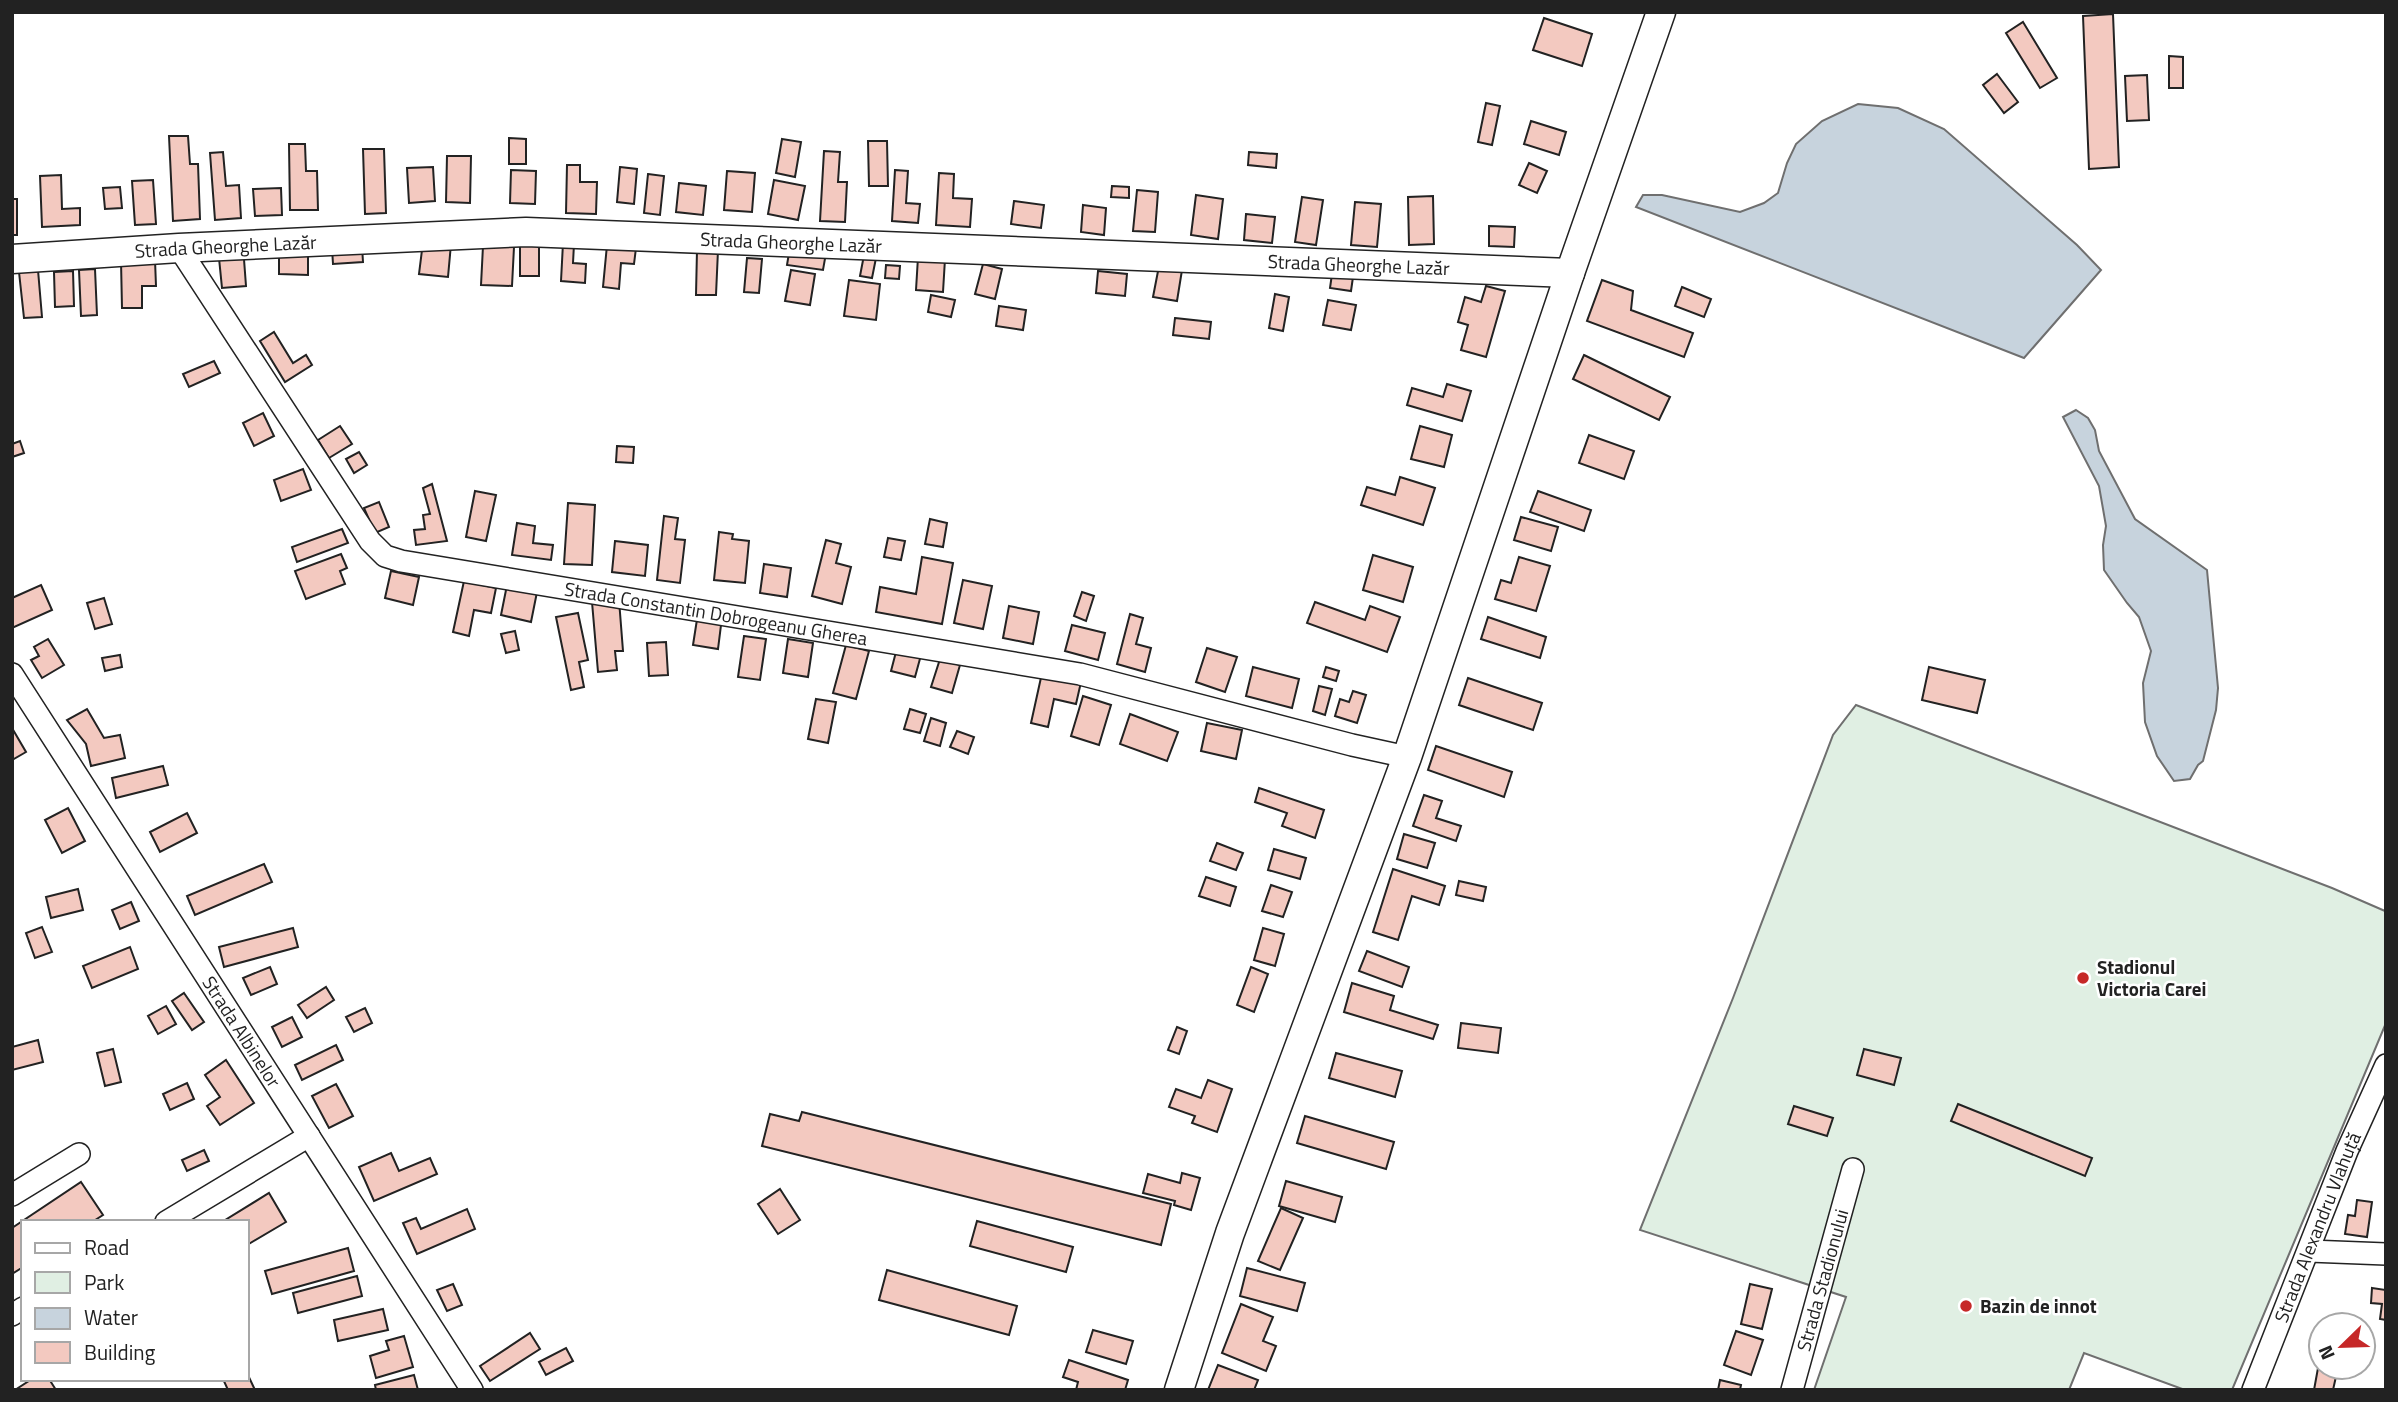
<svg xmlns="http://www.w3.org/2000/svg" width="2398" height="1402" viewBox="0 0 2398 1402" font-family="'Titillium Web',sans-serif">
	<style>
		.green { fill: #e0efe3; stroke: #6f6f6f; stroke-width: 2 }
		.water { fill: #c7d3dd; stroke: #6f6f6f; stroke-width: 2 }
		.building { fill: #f3c9c0; stroke: #222; stroke-width: 2 }
		.lines { fill: none; stroke-linecap: round; stroke-linejoin: round }
		.minor-casing { stroke: #222; stroke-width: 24 }
		.major-casing { stroke: #222; stroke-width: 31 }
		.minor { stroke: #fff; stroke-width: 21 }
		.major { stroke: #fff; stroke-width: 28 }
		.poi-dot { fill: #c62828; stroke: #fff; stroke-width: 2.5 }
		.labels { text-anchor: middle; stroke-width: 5; stroke-linejoin: round; paint-order: stroke }
		.street-label { font-size: 19px; fill: #222; stroke: #fff }
		.poi-label { font-size: 19px; font-weight: bold; fill: #222; stroke: #fff; text-anchor: start }
	</style>
	<rect width="100%" height="100%" fill="#fff"/>
	<polygon class="green" points="1856,705 2332,888 2385,911 2386,1023 2232,1390 2185,1390 2084,1353 2069,1390 1814,1390 1846,1297 1640,1230 1733,998 1833,735"/>
	<g class="water">
		<polygon points="1858,104 1898,108 1944,129 2077,245 2101,270 2024,358 1636,207 1643,195 1662,195 1740,212 1764,203 1778,193 1787,163 1796,144 1822,121"/>
		<polygon points="2076,410 2088,418 2095,430 2099,451 2135,519 2207,570 2218,688 2216,710 2203,761 2198,765 2190,779 2174,781 2157,756 2145,722 2143,683 2151,651 2139,617 2127,603 2104,570 2103,545 2106,526 2099,486 2063,417"/>
	</g>
	<g class="building">
		<polygon points="2113,14 2119,167 2089,169 2083,16"/>
		<polygon points="1544,18 1592,34 1582,66 1533,50"/>
		<polygon points="2023,22 2057,78 2040,88 2006,33"/>
		<polygon points="2169,56 2183,57 2183,88 2169,88"/>
		<polygon points="1997,74 2018,102 2004,113 1983,85"/>
		<polygon points="2147,75 2149,120 2127,121 2125,76"/>
		<polygon points="1486,103 1500,106 1492,145 1478,142"/>
		<polygon points="1531,121 1566,132 1559,155 1524,144"/>
		<polygon points="169,136 188,136 190,164 198,164 200,219 173,221"/>
		<polygon points="509,138 526,139 526,164 509,164"/>
		<polygon points="782,139 801,142 795,177 776,173"/>
		<polygon points="868,141 887,141 888,186 869,186"/>
		<polygon points="289,144 305,144 306,171 317,171 318,210 290,210"/>
		<polygon points="363,149 384,149 386,213 365,214"/>
		<polygon points="824,151 840,152 838,182 847,182 845,222 820,221"/>
		<polygon points="223,152 226,186 239,185 241,218 215,220 210,153"/>
		<polygon points="1249,152 1277,154 1276,168 1248,165"/>
		<polygon points="447,156 471,156 470,203 446,202"/>
		<polygon points="1529,163 1547,171 1537,193 1519,185"/>
		<polygon points="567,165 580,165 580,182 597,182 596,214 566,213"/>
		<polygon points="433,167 435,201 409,203 407,168"/>
		<polygon points="620,167 637,169 634,204 617,202"/>
		<polygon points="511,170 536,171 535,204 510,203"/>
		<polygon points="895,170 908,171 906,203 920,204 918,223 892,221"/>
		<polygon points="727,171 755,173 752,212 724,210"/>
		<polygon points="939,173 954,174 953,198 972,199 970,227 936,225"/>
		<polygon points="648,174 664,176 660,215 644,213"/>
		<polygon points="61,175 62,209 80,208 80,225 42,227 40,176"/>
		<polygon points="153,180 156,224 135,225 132,181"/>
		<polygon points="774,180 805,186 798,220 768,214"/>
		<polygon points="679,183 706,186 703,215 676,212"/>
		<polygon points="1112,186 1129,187 1129,198 1111,197"/>
		<polygon points="120,187 122,208 105,209 103,188"/>
		<polygon points="281,188 282,215 255,216 253,189"/>
		<polygon points="1137,190 1158,192 1155,232 1133,231"/>
		<polygon points="1196,195 1223,199 1218,239 1191,235"/>
		<polygon points="1433,196 1434,244 1409,245 1408,197"/>
		<polygon points="1302,197 1323,200 1316,245 1295,242"/>
		<rect x="12" y="199" width="5" height="36"/>
		<polygon points="1014,201 1044,205 1041,228 1011,224"/>
		<polygon points="1355,202 1381,204 1377,247 1351,245"/>
		<polygon points="1083,205 1106,208 1104,235 1081,232"/>
		<polygon points="1246,214 1275,217 1272,243 1244,240"/>
		<polygon points="1489,226 1515,227 1514,247 1489,246"/>
		<rect x="520" y="238" width="19" height="38"/>
		<polygon points="423,242 451,244 448,277 419,274"/>
		<polygon points="563,243 574,244 573,263 586,264 585,283 561,281"/>
		<polygon points="607,245 636,248 634,264 621,263 619,289 603,287"/>
		<polygon points="243,246 246,286 222,288 218,248"/>
		<polygon points="362,246 363,262 333,264 332,248"/>
		<polygon points="483,246 514,247 512,286 481,285"/>
		<polygon points="308,247 308,275 279,274 279,248"/>
		<polygon points="790,247 826,253 823,270 787,265"/>
		<polygon points="697,250 718,250 716,295 696,295"/>
		<polygon points="864,255 876,258 872,278 860,276"/>
		<polygon points="918,257 945,259 943,292 916,290"/>
		<polygon points="747,258 762,259 759,293 744,292"/>
		<polygon points="155,260 156,286 142,286 142,308 122,308 121,261"/>
		<polygon points="983,264 1002,269 995,299 975,294"/>
		<polygon points="886,265 900,266 899,279 885,278"/>
		<polygon points="1159,266 1182,270 1177,301 1153,297"/>
		<polygon points="95,269 97,315 81,316 79,270"/>
		<polygon points="38,270 42,317 24,318 19,272"/>
		<polygon points="791,270 815,274 810,305 785,301"/>
		<polygon points="73,271 74,306 55,307 54,272"/>
		<polygon points="1098,271 1127,274 1125,296 1096,293"/>
		<polygon points="1332,274 1353,277 1351,291 1330,288"/>
		<polygon points="849,280 880,284 876,320 844,316"/>
		<polygon points="1602,280 1633,291 1631,310 1693,333 1684,357 1587,321"/>
		<polygon points="1486,286 1505,291 1486,357 1461,350 1468,325 1458,322 1465,297 1481,302"/>
		<polygon points="1682,287 1711,299 1704,317 1675,306"/>
		<polygon points="1275,294 1289,297 1283,331 1269,328"/>
		<polygon points="931,295 955,300 951,317 928,312"/>
		<polygon points="1328,300 1356,305 1351,330 1323,325"/>
		<polygon points="999,306 1026,310 1023,330 996,326"/>
		<polygon points="1175,318 1211,322 1209,339 1173,335"/>
		<polygon points="274,332 293,363 306,355 312,365 285,382 260,341"/>
		<polygon points="1584,355 1670,397 1659,420 1573,379"/>
		<polygon points="214,361 220,373 189,387 183,374"/>
		<polygon points="1447,384 1471,391 1462,421 1407,405 1412,388 1443,397"/>
		<polygon points="263,413 274,436 254,446 243,423"/>
		<polygon points="340,426 352,444 329,458 318,440"/>
		<polygon points="1420,426 1452,435 1444,467 1411,459"/>
		<polygon points="1589,435 1634,451 1624,479 1579,463"/>
		<polygon points="20,441 24,453 12,457 12,444"/>
		<polygon points="617,446 634,447 633,463 616,462"/>
		<polygon points="359,452 367,465 354,473 346,459"/>
		<polygon points="303,469 311,490 281,501 274,480"/>
		<polygon points="1400,477 1435,488 1423,525 1361,505 1367,487 1395,495"/>
		<polygon points="432,484 447,541 416,545 414,530 425,529 423,515 430,514 423,488"/>
		<polygon points="475,491 496,495 486,541 466,537"/>
		<polygon points="1538,491 1591,510 1584,531 1530,512"/>
		<polygon points="379,502 389,527 375,533 364,508"/>
		<polygon points="568,503 595,505 592,565 564,564"/>
		<polygon points="664,516 678,518 675,539 685,540 680,583 657,580"/>
		<polygon points="1521,517 1558,527 1551,551 1514,540"/>
		<polygon points="930,519 947,523 943,547 925,544"/>
		<polygon points="517,523 535,526 533,543 553,545 551,560 512,555"/>
		<polygon points="342,529 348,543 297,562 292,547"/>
		<polygon points="719,532 733,534 732,539 749,541 745,583 714,580"/>
		<polygon points="888,538 905,541 901,560 884,557"/>
		<polygon points="826,540 841,544 836,563 851,567 842,604 812,596"/>
		<polygon points="615,541 648,545 645,576 612,572"/>
		<polygon points="341,554 347,568 340,571 345,584 306,599 295,571"/>
		<polygon points="1373,555 1413,567 1403,602 1363,590"/>
		<polygon points="922,557 953,563 942,624 876,612 880,587 916,594"/>
		<polygon points="1519,557 1550,566 1536,611 1495,599 1501,580 1511,583"/>
		<polygon points="764,564 791,568 787,597 760,593"/>
		<polygon points="391,571 419,577 413,605 385,598"/>
		<polygon points="963,580 992,586 983,629 954,623"/>
		<polygon points="464,581 496,588 491,613 474,610 469,636 453,632"/>
		<polygon points="41,585 52,610 12,628 12,598"/>
		<polygon points="507,585 537,592 531,622 501,615"/>
		<polygon points="1082,592 1094,596 1086,621 1074,616"/>
		<polygon points="104,598 112,624 95,629 87,603"/>
		<polygon points="619,600 623,651 615,651 617,670 598,672 592,602"/>
		<polygon points="1315,602 1365,620 1370,606 1400,617 1387,652 1307,623"/>
		<polygon points="1009,606 1039,612 1033,644 1003,638"/>
		<polygon points="578,613 588,660 579,662 584,687 571,690 556,617"/>
		<polygon points="698,613 722,617 718,649 693,645"/>
		<polygon points="1130,614 1143,618 1136,644 1151,648 1145,672 1117,664"/>
		<polygon points="1488,617 1546,637 1540,658 1481,639"/>
		<polygon points="1072,625 1105,633 1098,660 1065,651"/>
		<polygon points="515,631 519,650 506,653 501,634"/>
		<polygon points="744,636 766,639 760,680 738,677"/>
		<polygon points="48,639 64,665 42,678 31,660 39,656 34,647"/>
		<polygon points="788,639 813,643 808,677 783,673"/>
		<polygon points="666,642 668,675 649,676 647,643"/>
		<polygon points="846,645 869,651 856,699 833,693"/>
		<polygon points="897,648 921,655 915,677 891,671"/>
		<polygon points="1207,648 1237,657 1225,692 1196,682"/>
		<polygon points="120,655 122,667 105,671 102,658"/>
		<polygon points="940,659 960,665 952,693 931,687"/>
		<polygon points="1253,667 1299,679 1292,708 1246,696"/>
		<polygon points="1326,667 1339,671 1336,681 1323,677"/>
		<polygon points="1929,667 1985,680 1977,713 1922,700"/>
		<polygon points="1042,673 1081,682 1076,704 1054,699 1048,727 1031,723"/>
		<polygon points="1468,678 1542,703 1533,730 1459,705"/>
		<polygon points="1319,686 1332,689 1325,715 1313,711"/>
		<polygon points="1353,691 1366,695 1357,723 1335,716 1340,699 1349,702"/>
		<polygon points="1083,696 1111,705 1099,745 1071,736"/>
		<polygon points="816,699 836,702 828,743 808,739"/>
		<polygon points="87,709 104,738 120,735 125,758 91,766 86,744 67,720"/>
		<polygon points="910,709 926,714 920,733 904,729"/>
		<polygon points="1130,714 1178,732 1167,761 1120,744"/>
		<polygon points="931,718 946,723 940,746 924,741"/>
		<polygon points="1207,723 1242,730 1236,759 1201,751"/>
		<polygon points="12,728 26,752 12,760"/>
		<polygon points="957,731 974,737 968,754 950,747"/>
		<polygon points="1436,746 1512,772 1504,797 1428,770"/>
		<polygon points="163,766 168,785 116,798 112,778"/>
		<polygon points="1259,788 1324,810 1315,838 1282,826 1287,813 1255,802"/>
		<polygon points="1424,795 1442,801 1436,818 1461,826 1456,841 1413,826"/>
		<polygon points="68,808 85,841 62,853 45,820"/>
		<polygon points="187,813 197,833 160,852 150,832"/>
		<polygon points="1404,834 1435,843 1427,868 1397,859"/>
		<polygon points="1217,843 1243,853 1236,870 1210,861"/>
		<polygon points="1274,849 1306,858 1300,879 1268,870"/>
		<polygon points="264,864 272,882 195,915 187,896"/>
		<polygon points="1393,869 1445,886 1439,905 1412,896 1398,940 1373,932"/>
		<polygon points="1206,877 1236,887 1230,906 1199,896"/>
		<polygon points="1459,881 1486,887 1483,901 1456,895"/>
		<polygon points="1271,885 1292,892 1283,917 1262,911"/>
		<polygon points="78,889 83,910 51,918 46,897"/>
		<polygon points="131,902 139,921 120,929 112,910"/>
		<polygon points="42,927 52,952 35,958 26,933"/>
		<polygon points="293,928 298,947 224,967 219,947"/>
		<polygon points="1263,928 1284,934 1275,966 1254,960"/>
		<polygon points="130,947 138,969 92,988 83,966"/>
		<polygon points="1367,951 1409,967 1402,987 1359,971"/>
		<polygon points="270,967 277,984 251,995 243,978"/>
		<polygon points="1251,967 1268,974 1254,1012 1237,1005"/>
		<polygon points="1352,983 1394,996 1390,1010 1438,1025 1433,1039 1344,1012"/>
		<polygon points="326,987 334,1000 307,1018 298,1005"/>
		<polygon points="184,993 204,1022 192,1030 172,1001"/>
		<polygon points="166,1006 176,1024 158,1034 148,1016"/>
		<polygon points="365,1008 372,1023 354,1032 346,1017"/>
		<polygon points="292,1017 302,1037 282,1047 272,1027"/>
		<polygon points="1461,1023 1501,1028 1498,1053 1458,1048"/>
		<polygon points="1177,1027 1187,1031 1179,1054 1168,1050"/>
		<polygon points="38,1040 43,1062 12,1070 12,1047"/>
		<polygon points="336,1045 343,1060 302,1080 295,1065"/>
		<polygon points="113,1049 121,1082 105,1086 97,1053"/>
		<polygon points="1864,1049 1901,1058 1894,1085 1857,1075"/>
		<polygon points="1336,1053 1402,1071 1395,1097 1329,1078"/>
		<polygon points="226,1060 254,1103 220,1125 207,1106 220,1097 205,1075"/>
		<polygon points="1208,1080 1232,1089 1217,1132 1192,1123 1195,1116 1169,1107 1176,1089 1201,1098"/>
		<polygon points="187,1083 194,1099 170,1110 163,1094"/>
		<polygon points="336,1084 353,1116 329,1128 312,1096"/>
		<polygon points="1958,1104 2092,1158 2085,1176 1951,1121"/>
		<polygon points="1794,1106 1833,1118 1827,1136 1788,1124"/>
		<polygon points="802,1112 1171,1204 1161,1245 762,1146 770,1114 799,1121"/>
		<polygon points="1305,1116 1394,1142 1386,1169 1297,1143"/>
		<polygon points="204,1150 209,1161 187,1171 182,1160"/>
		<polygon points="391,1153 399,1171 430,1158 437,1174 374,1201 359,1167"/>
		<polygon points="1182,1173 1200,1178 1191,1210 1174,1205 1175,1201 1143,1193 1148,1174 1180,1183"/>
		<polygon points="1286,1181 1342,1197 1335,1222 1279,1206"/>
		<polygon points="81,1182 103,1215 92,1222 23,1222 23,1267 12,1274 12,1228"/>
		<polygon points="780,1189 800,1220 778,1234 758,1204"/>
		<polygon points="269,1193 286,1222 247,1245 247,1222 222,1222"/>
		<polygon points="2357,1200 2372,1202 2367,1237 2345,1234 2348,1215 2355,1216"/>
		<polygon points="1281,1208 1303,1218 1280,1270 1258,1261"/>
		<polygon points="467,1209 475,1229 417,1254 403,1223 416,1218 421,1229"/>
		<polygon points="977,1221 1073,1247 1066,1272 970,1246"/>
		<polygon points="348,1248 354,1271 272,1294 265,1271"/>
		<polygon points="1247,1268 1305,1283 1297,1311 1240,1296"/>
		<polygon points="887,1270 1017,1306 1009,1335 879,1300"/>
		<polygon points="357,1276 362,1296 298,1313 293,1293"/>
		<polygon points="453,1284 462,1305 447,1311 437,1290"/>
		<polygon points="1750,1284 1772,1289 1762,1329 1741,1324"/>
		<polygon points="2372,1288 2386,1290 2386,1320 2380,1319 2382,1304 2371,1303"/>
		<polygon points="1241,1304 1273,1317 1263,1341 1276,1346 1266,1371 1222,1353"/>
		<polygon points="383,1309 388,1330 338,1341 334,1320"/>
		<polygon points="1093,1330 1133,1341 1126,1364 1086,1352"/>
		<polygon points="1736,1331 1763,1340 1751,1375 1724,1365"/>
		<polygon points="530,1333 540,1349 490,1381 480,1366"/>
		<polygon points="404,1336 413,1367 376,1378 370,1356 389,1350 386,1341"/>
		<polygon points="566,1348 573,1361 546,1375 539,1362"/>
		<polygon points="1069,1360 1128,1380 1125,1390 1076,1390 1078,1382 1063,1377"/>
		<polygon points="1218,1365 1258,1380 1254,1390 1208,1390"/>
		<polygon points="2318,1368 2337,1372 2333,1390 2314,1390"/>
		<polygon points="247,1373 255,1390 228,1390 223,1379 247,1379"/>
		<polygon points="414,1375 418,1390 376,1390 375,1385"/>
		<polygon points="32,1379 49,1379 56,1390 15,1390"/>
		<polygon points="1720,1380 1741,1385 1740,1390 1718,1390"/>
	</g>
	<g class="lines">
		<g class="minor-casing">
			<g id="minor">
				<path id="s1" d="M179 248 370 541 385 556 401 561 1080 674 1352 745 1407 757"/>
				<path id="s2" d="M12 674 472 1390"/>
				<polyline points="12,1195 79,1154"/>
				<polyline points="166,1222 309,1136"/>
				<polyline points="2309,1251 2386,1254"/>
				<polyline points="12,1315 23,1308"/>
				<path id="s3" d="M1792 1390 1853 1169"/>
				<path id="s4" d="M2253 1390 2347 1151 2386 1065"/>
			</g>
		</g>
		<g class="major-casing">
			<g id="major">
				<path id="s5" d="M12 259 179 248 526 232 1570 273"/>
				<polyline points="1179,1390 1230,1233 1407,757 1570,273 1661,12"/>
			</g>
		</g>
		<use href="#minor" class="minor"/>
		<use href="#major" class="major"/>
	</g>
	<g class="poi-dot">
		<circle cx="2083" cy="978" r="7"/>
		<circle cx="1966" cy="1306" r="7"/>
	</g>
	<g class="labels">
		<g class="street-label">
			<text dy="7" stroke="none"><textPath href="#s5" startOffset="780">Strada Gheorghe Lazăr</textPath></text>
			<text dy="7" stroke="none"><textPath href="#s5" startOffset="214">Strada Gheorghe Lazăr</textPath></text>
			<text dy="7" stroke="none"><textPath href="#s5" startOffset="1348">Strada Gheorghe Lazăr</textPath></text>
			<text dy="7" stroke="none"><textPath href="#s1" startOffset="707">Strada Constantin Dobrogeanu Gherea</textPath></text>
			<text dy="7" stroke="none"><textPath href="#s2" startOffset="425">Strada Albinelor</textPath></text>
			<text dy="7" stroke="none"><textPath href="#s4" startOffset="175">Strada Alexandru Vlahuță</textPath></text>
			<text dy="7" stroke="none"><textPath href="#s3" startOffset="114">Strada Stadionului</textPath></text>
		</g>
		<g class="poi-label">
			<text x="2097" y="974">Stadionul<tspan x="2097" dy="22">Victoria Carei</tspan></text>
			<text x="1980" y="1313">Bazin de innot</text>
		</g>
	</g>
	<rect width="2398" height="1402" fill="none" stroke="#222222" stroke-width="28"/>
	<rect x="21" y="1220" width="228" height="161" fill="#ffffff" stroke="#a7a7a7" stroke-width="2"/>
	<rect x="35" y="1243" width="35" height="10" fill="#ffffff" stroke="#a7a7a7" stroke-width="2"/>
	<text x="84" y="1255" font-size="21" fill="#222222">Road</text>
	<rect x="35" y="1272" width="35" height="21" fill="#e0efe3" stroke="#a7a7a7" stroke-width="2"/>
	<text x="84" y="1290" font-size="21" fill="#222222">Park</text>
	<rect x="35" y="1308" width="35" height="21" fill="#c7d3dd" stroke="#a7a7a7" stroke-width="2"/>
	<text x="84" y="1325" font-size="21" fill="#222222">Water</text>
	<rect x="35" y="1342" width="35" height="21" fill="#f3c9c0" stroke="#a7a7a7" stroke-width="2"/>
	<text x="84" y="1360" font-size="21" fill="#222222">Building</text>
	<g transform="translate(2342 1346) rotate(247)"><circle r="33" fill="#ffffff" stroke="#a7a7a7" stroke-width="2"/>
	<path d="M0-5L12 26L0 18L-12 26Z" fill="#c62828"/>
	<text y="-10" font-size="19" font-weight="bold" text-anchor="middle" fill="#222222">N</text>
	</g>
</svg>
